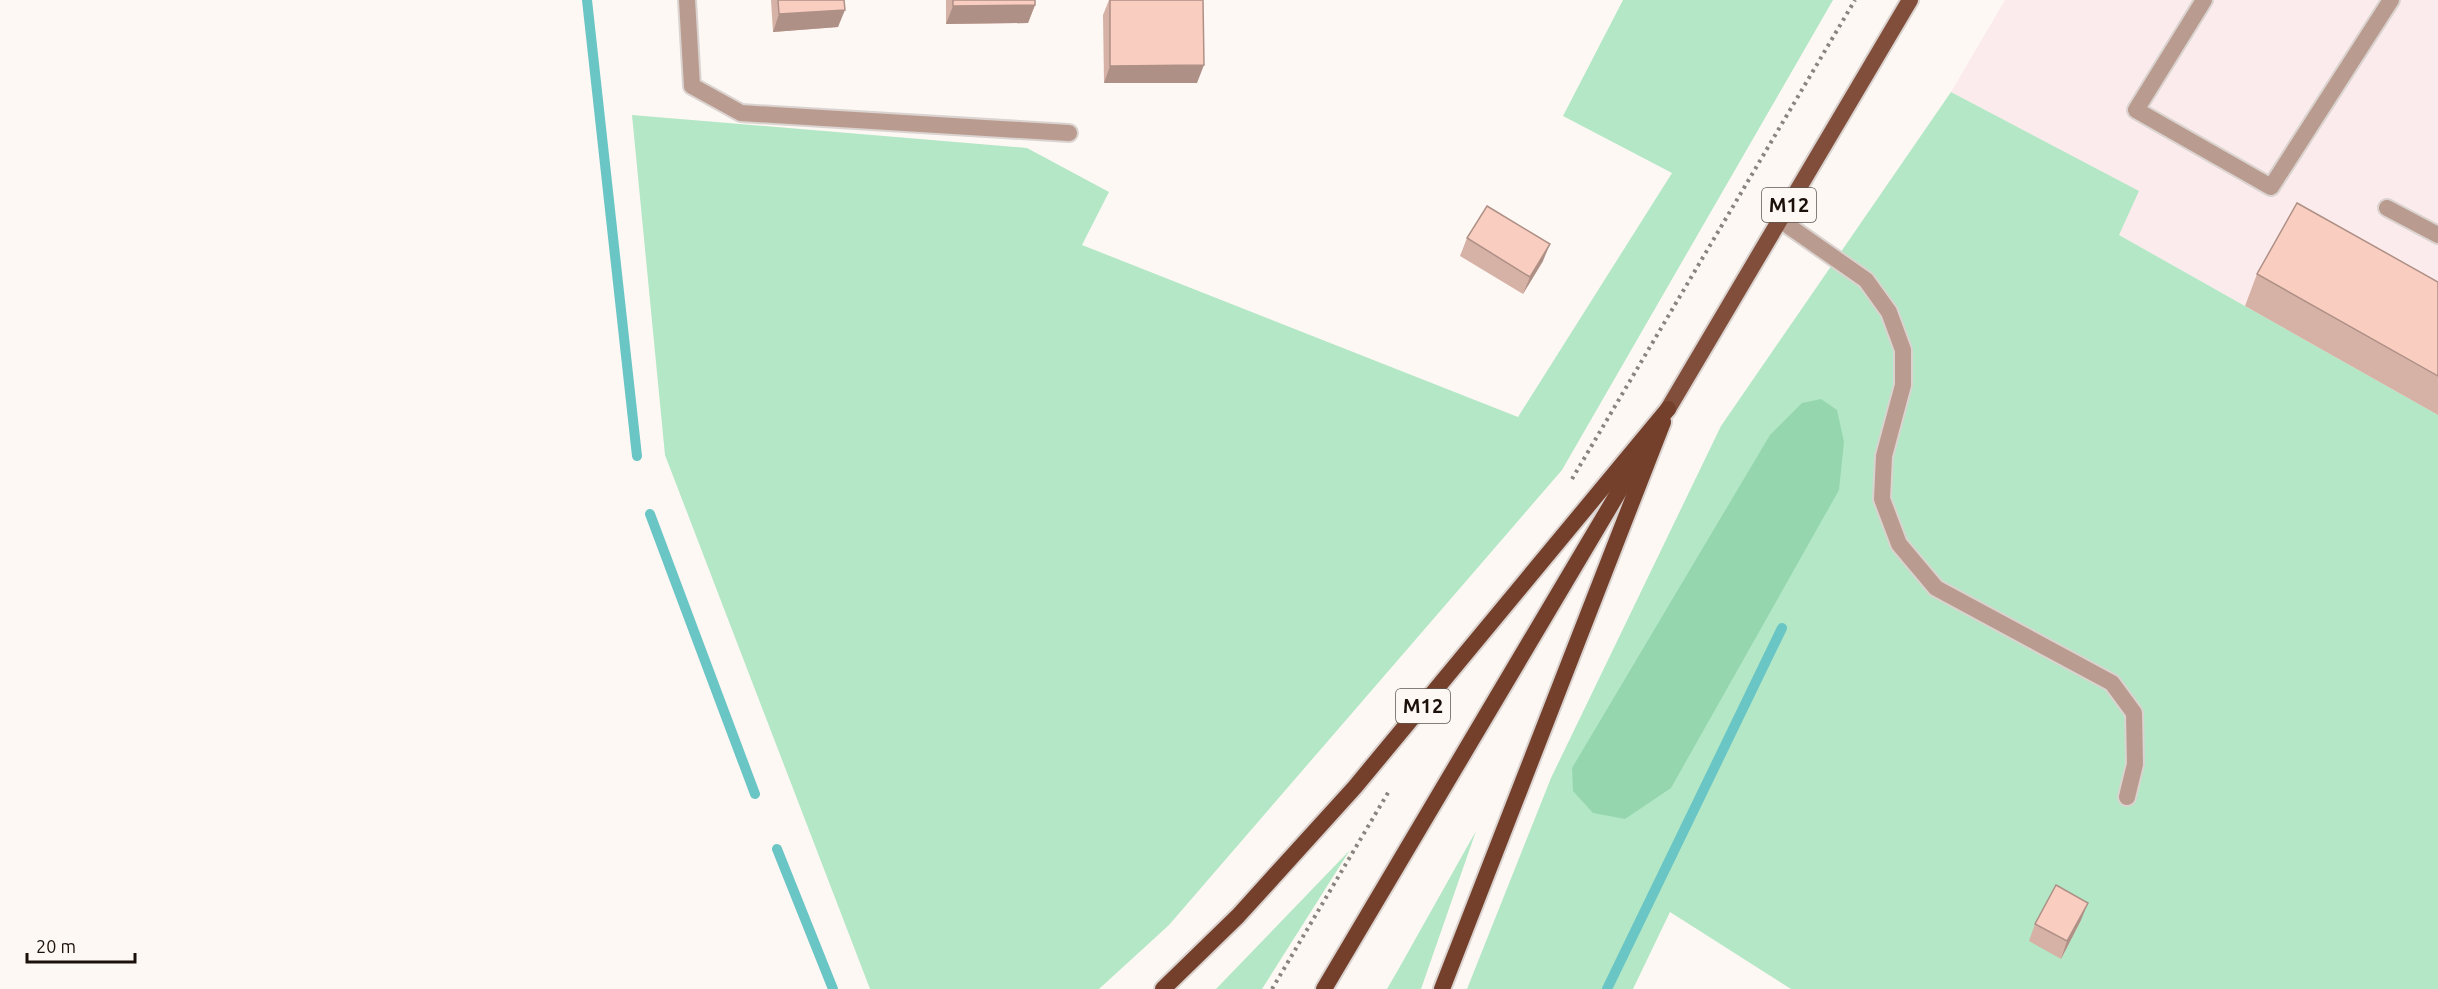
<svg xmlns="http://www.w3.org/2000/svg" width="2438" height="989" viewBox="0 0 2438 989" font-family="Ubuntu,sans-serif">
	<style>
		.industrial { fill: #fcebec }
		.green { fill: #b3e7c6 }
		.forest { fill: #95d6af }
		.lines { fill: none; stroke-linecap: round; stroke-linejoin: round }
		.stream { stroke: #6ac5c5; stroke-width: 10 }
		.service-casing { stroke: #dad3cf; stroke-width: 20 }
		.minor-casing { stroke: #dad3cf; stroke-width: 20 }
		.primary-casing { stroke: #dad3cf; stroke-width: 20 }
		.trunk-casing { stroke: #dad3cf; stroke-width: 20 }
		.path { stroke: #8b837d; stroke-width: 4; stroke-dasharray: 3 4.5; stroke-linecap: butt }
		.service { stroke: #b99b90; stroke-width: 16 }
		.minor { stroke: #b99b90; stroke-width: 16 }
		.primary { stroke: #804e3b; stroke-width: 16 }
		.trunk { stroke: #74402c; stroke-width: 16 }
		.wall { fill: #d6b1a5 }
		.shaded-wall { fill: #ae9086 }
		.building { fill: #f9cec0; stroke: #ae9086; stroke-width: 1.5 }
		.labels { text-anchor: middle; stroke-width: 4.5; stroke-linejoin: round; paint-order: stroke }
		.shield { fill: #fef8f4; stroke: #5f5650; stroke-width: 1.5 }
		.shield-label { font-size: 20px; font-weight: bold; fill: #1b110a }
	</style>
	<rect width="100%" height="100%" fill="#fef8f4"/>
	<polygon class="industrial" points="2005,0 2438,0 2438,415 2119,235 2138,191 1951,92"/>
	<g class="green">
		<polygon points="1623,0 1833,0 1562,470 1169,925 1099,989 870,989 665,455 632,115 1027,148 1109,192 1082,245 1518,417 1672,173 1563,116"/>
		<polygon points="1951,92 2139,191 2119,235 2438,415 2438,989 1791,989 1670,912 1633,989 1467,989 1551,778 1721,426"/>
		<polygon points="1476,831 1421,989 1387,989 1398,970"/>
		<polygon points="1350,850 1262,989 1216,989"/>
	</g>
	<polygon class="forest" points="1821,399 1837,410 1844,442 1839,490 1671,788 1625,819 1593,813 1573,791 1572,768 1770,435 1802,403"/>
	<g class="lines">
		<g class="stream">
			<polyline points="587,0 637,456"/>
			<polyline points="650,514 755,794"/>
			<polyline points="777,849 833,989"/>
			<polyline points="1607,989 1782,628"/>
		</g>
		<g class="service-casing">
			<g id="service">
				<polyline points="2204,0 2136,110 2271,187 2391,0"/>
				<polyline points="2387,208 2438,235"/>
				<polyline points="1780,220 1866,280 1889,312 1903,350 1903,385 1884,456 1882,499 1899,544 1936,588 2112,683 2134,713 2135,764 2127,797"/>
			</g>
		</g>
		<g class="minor-casing">
			<polyline id="minor" points="687,0 692,86 741,113 1069,133"/>
		</g>
		<g class="primary-casing">
			<polyline id="primary" points="1668,409 1910,0"/>
		</g>
		<g class="trunk-casing">
			<g id="trunk">
				<polyline points="1163,989 1238,916 1355,787 1668,409"/>
				<polyline points="1324,989 1640,456"/>
				<polyline points="1442,989 1663,422"/>
			</g>
		</g>
		<g class="path">
			<polyline points="1572,479 1855,0"/>
			<polyline points="1272,989 1389,791"/>
		</g>
		<use href="#service" class="service"/>
		<use href="#minor" class="minor"/>
		<use href="#primary" class="primary"/>
		<use href="#trunk" class="trunk"/>
	</g>
	<g class="wall">
		<polygon points="771,0 844,0 838,27 773,32"/>
		<polygon points="946,0 1035,0 1035,5 1028,23 946,24"/>
		<polygon points="1109,0 1203,0 1197,83 1104,83 1103,15"/>
		<polygon points="1467,238 1543,261 1523,294 1460,256"/>
		<polygon points="2257,274 2438,282 2438,415 2245,306"/>
		<polygon points="2081,920 2061,959 2029,941 2035,924"/>
	</g>
	<g class="shaded-wall">
		<polygon points="1035,5 1028,23 946,24 953,6"/>
		<polygon points="845,10 838,27 773,32 779,14"/>
		<polygon points="1204,65 1197,83 1104,83 1110,66"/>
		<polygon points="1550,244 1543,261 1523,294 1530,277"/>
		<polygon points="2088,903 2081,920 2061,959 2067,941"/>
	</g>
	<g class="building">
		<polygon points="778,0 844,0 845,10 779,14"/>
		<polygon points="953,0 1035,0 1035,5 953,6"/>
		<polygon points="1110,0 1203,0 1204,65 1110,66"/>
		<polygon points="2297,203 2438,282 2438,376 2257,274"/>
		<polygon points="1487,206 1550,244 1530,277 1467,238"/>
		<polygon points="2056,885 2088,903 2067,941 2035,924"/>
	</g>
	<g class="labels">
		<g class="shield">
			<rect x="1762" y="188" width="54" height="34" rx="4.5"/>
			<rect x="1396" y="689" width="54" height="34" rx="4.5"/>
		</g>
		<g class="shield-label">
			<text x="1789" y="212">М12</text>
			<text x="1423" y="713">М12</text>
		</g>
	</g>
	<path d="M27 953v9h108v-9" fill="none" stroke="#1b110a" stroke-width="3"/>
	<text x="36" y="953" font-size="18" fill="#1b110a" stroke="#fef8f4" stroke-width="4.5" paint-order="stroke">20 m</text>
</svg>
